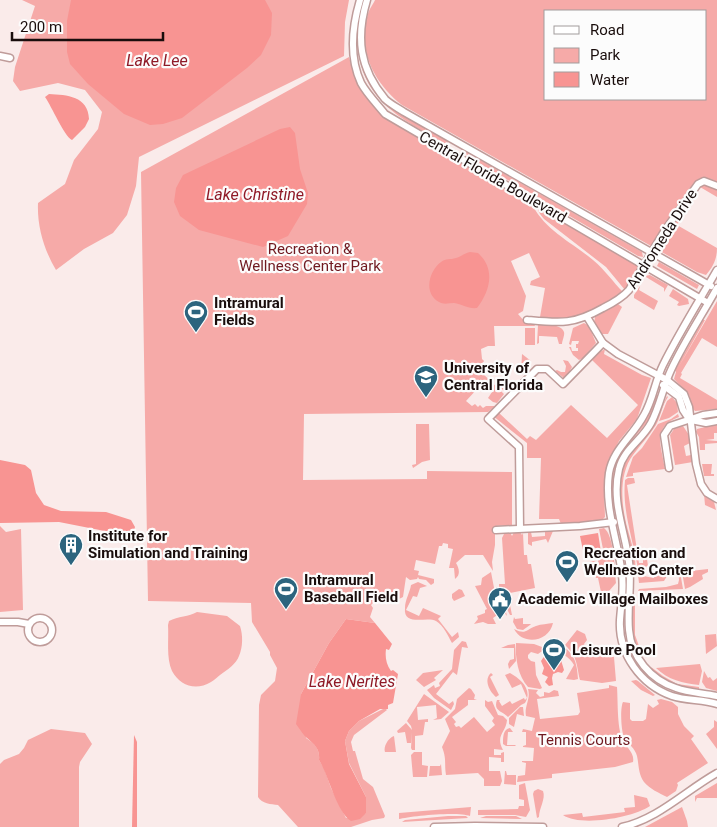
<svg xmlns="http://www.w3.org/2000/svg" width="717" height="827" viewBox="0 0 717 827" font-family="Roboto,sans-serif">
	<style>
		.green { fill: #f6aaa8; fill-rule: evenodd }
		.water { fill: #f89492 }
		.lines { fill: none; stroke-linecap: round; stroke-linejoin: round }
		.minor-casing { stroke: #bf9c9a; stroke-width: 9 }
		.minor { stroke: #fff; stroke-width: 6 }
		.labels { text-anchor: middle; stroke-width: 4.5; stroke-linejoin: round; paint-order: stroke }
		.street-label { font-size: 15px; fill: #190d0c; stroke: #fcfcfc }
		.park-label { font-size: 15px; fill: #701920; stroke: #fcfcfc }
		.poi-label { font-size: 15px; font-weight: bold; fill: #190d0c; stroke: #fcfcfc; text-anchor: start }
		.water-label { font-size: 16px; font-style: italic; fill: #8f1a27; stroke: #fcfcfc }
	</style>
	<rect width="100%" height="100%" fill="#faebea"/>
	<g class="green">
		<path d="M22 0H349L345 22 344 56 139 157 136 186 127 215 113 233 84 249 56 270C44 250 37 226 38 203L65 184 74 160 98 129 102 112 85 90 58 83 20 91 13 81 15 67 35 6Z"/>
		<path d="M375 0H717V197L700 187 677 225 717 248C717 259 713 267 706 275L697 272 402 105C374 83 357 50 368 14 369 9 373 5 375 0ZM546 11H706V99H546Z"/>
		<path d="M357 43C360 51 360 63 365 72 381 107 416 121 447 140L448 143 446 144C400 118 362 101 357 43Z"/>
		<path d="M349 57C356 83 367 101 386 119L533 206C546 231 573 243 593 260 605 270 613 282 623 292L579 318 558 319 540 317 545 288 530 285 531 281 540 277 529 253 511 261 526 296 523 311 518 314 525 322 534 324 535 326H494L495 346H488L481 349 482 359 484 361 482 364 480 371 504 394 497 403 493 402 488 398 492 392 486 388 484 390 481 388H478L466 401 472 406 475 404 478 407 480 405 483 408 486 406H495L488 412 304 414 303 480 427 479V471L512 472V525L495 526V545L492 562 493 571 483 555H465L456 563C459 568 461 575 455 579L454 568H449L453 549 448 548V544L443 543 442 546H439L435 564 416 560 414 570 419 571 418 575 434 579V583L431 585 426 580 419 579 418 577 417 579 410 580 406 577 403 597 393 602H374L371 605 373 608 370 617 375 623 346 619 329 643 301 694 306 738C315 744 320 749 319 760L324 768 331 788 346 818 366 813V797L349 763 345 741 349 731 359 721 385 708 387 710 354 735 351 742 353 751H355L363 779 373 787 385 816 384 818 372 820 351 827H298L278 805C271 804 262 804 258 797L259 705 261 695 275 681 277 668 270 655V652L252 622 251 603 148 601 141 172Z"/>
		<polygon points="466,152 642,252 643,257 638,256 467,156"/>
		<polygon points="536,206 635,263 637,266 637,272 625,290 606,267 544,219 540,214"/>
		<polygon points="659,262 699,285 697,289 657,266"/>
		<polygon points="650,275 668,285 664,292 664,288 646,277 643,280 645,276"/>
		<polygon points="640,286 639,290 658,301 654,310 634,298 634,295"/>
		<polygon points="673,289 688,299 689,304 679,306 677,305 679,302 669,296"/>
		<polygon points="717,301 717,347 702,338 681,373 682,374 680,378 717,400 717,409 695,411 693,409 689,395 674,379 676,372 675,370 703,320 705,320 678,368"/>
		<polygon points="618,304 622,307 608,334 601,334 594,323 595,317"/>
		<polygon points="584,323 589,326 596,343 583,358 579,360 573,355 569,347 571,347 572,351 578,351 578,348 576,348 576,344 578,344 579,341 572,341 571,345 569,344 573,328"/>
		<path d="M538 325C546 325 562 324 564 332 565 335 562 341 562 344H559L557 337 541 336H539V343L537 344Z"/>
		<rect x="525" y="328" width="10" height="17"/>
		<polygon points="605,349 604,354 642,375 651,378 637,419 619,441 609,461 604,487 605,517 601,521 561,524 559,519 539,519 541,458 527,458 527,443 493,416 498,412 527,439 530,436 536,440 571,405 607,438 638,405 592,360 598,353"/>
		<polygon points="522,354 531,361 531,365 522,375 521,373"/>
		<polygon points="563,360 568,361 572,367 567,376 564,378 555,371 557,370 561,372 565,372 566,366"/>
		<polygon points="502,377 504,383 509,383 512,386 506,391 506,389 504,390 505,392 496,383"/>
		<path d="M657 394C663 411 632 437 625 450 621 457 615 488 614 496 614 501 615 507 614 511L611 486 615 462 624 446 647 418Z"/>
		<path d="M667 396 668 397C662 405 661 416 656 425 649 436 640 445 633 455 620 472 621 498 625 518 628 535 638 556 635 574L634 573C630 539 612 502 623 467 628 450 645 440 654 424 660 416 662 405 667 396Z"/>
		<polygon points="672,397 677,403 678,412 669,418 659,421 667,401"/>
		<path d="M678 414 679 417C652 427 661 444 665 469L633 473V476L626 477 633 457 642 448 658 424 671 419Z"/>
		<polygon points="416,424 429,424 430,460 422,462 413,468 412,465 416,464"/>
		<polygon points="717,424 717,433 714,433 714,439 706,440 717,441 717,443 705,444 705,450 700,450 699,437 696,432 697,429"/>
		<polygon points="683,426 689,435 690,443 684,446 686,456 691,455 693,462 675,465 670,435 674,429"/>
		<polygon points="702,464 712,464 711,474 714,474 714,476 704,476"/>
		<path d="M628 478H634L635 483 627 485 639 563H643V560L647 559 648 566 638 569C633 539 622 511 625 480Z"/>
		<polygon points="704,494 714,502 716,510 705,505"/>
		<polygon points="0,526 6,532 21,529 23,610 0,612"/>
		<path d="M604 528C614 535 615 570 616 583L609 591 601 592 598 578H596L595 575 597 574 589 562 594 561 598 563 599 555 604 554 599 529Z"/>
		<polygon points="553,531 548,543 546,539 532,542 532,546 528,544 528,532 531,532 532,537 545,536 545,532"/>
		<polygon points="505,532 510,532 512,536 514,532 520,532 522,535 523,533 524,555 527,555 528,564 531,564 535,588 510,593 508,595 512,615 510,615 496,587 499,587 499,584 505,584 502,538"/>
		<polygon points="675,566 679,566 683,589 638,591 639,589 666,587 678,584 679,580 678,567"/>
		<polygon points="666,567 667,576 664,581 639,583 638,575 654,578 653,569"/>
		<polygon points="708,569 708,572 702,575 703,579 690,587 685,589 682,572"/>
		<polygon points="491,572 495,593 506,612 507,616 503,611 493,618 496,624 488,624 483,622 474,624 478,619 477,616 485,613 485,610 487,609 475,586 481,585 482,578"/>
		<path d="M418 582 427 586 420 588 417 597 413 596 406 610 419 616 423 608 441 616 438 619 452 637 458 632 459 637 452 643C448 636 444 626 436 621 427 616 403 627 405 608 405 600 410 592 411 585Z"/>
		<polygon points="459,589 462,590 465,596 454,601 452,598 452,594"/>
		<path d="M635 597V635L643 657C627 646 632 614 634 598Z"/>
		<path d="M197 612 227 616 240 626C243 635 243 647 239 656 236 664 227 670 220 675 217 677 215 680 211 682 196 691 180 686 172 671 166 658 169 639 168 625L169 621C178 616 189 617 197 612Z"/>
		<polygon points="514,617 515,619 523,618 523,624 531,624 530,625 523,630 517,629 513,622"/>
		<path d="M553 623C549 642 523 646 514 629 526 635 525 630 536 626 541 624 548 624 553 623Z"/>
		<path d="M577 630 585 634 587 640 584 644 590 653C599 652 605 658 614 657L616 681 602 683 580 680C576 663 578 658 565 645Z"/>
		<polygon points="716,634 717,646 706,654 705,635"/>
		<polygon points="462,641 466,642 468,648 462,647 457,675 453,672 436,694 449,704 453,701 454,704 451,710 434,698 427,690 434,685 435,688 440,686 439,683 452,669 454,650"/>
		<path d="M516 643 534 644 542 647 560 644C574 653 577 662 578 679L574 680 566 679 574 665C568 654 549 645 538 654L531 652 528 655V658L531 661 535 662 536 675 542 688 540 689 528 687C518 676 515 658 516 643Z"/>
		<polygon points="515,644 516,661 509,669 508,664 510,660 514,659 514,648 501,648 508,645"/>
		<path d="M700 664 702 671 699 685C683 683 668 680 656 668Z"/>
		<path d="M651 667 663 676 677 684 699 687V689C682 687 659 684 651 667Z"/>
		<polygon points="443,670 434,678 436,680 424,687 416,680 423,673"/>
		<polygon points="704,671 708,678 710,677 713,681 717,678 717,691 706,688 702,682"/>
		<path d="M491 673 493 675 490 677 499 695 496 697C490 692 483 680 491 673Z"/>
		<path d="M510 673C521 679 533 690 525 703L521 705 508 717C502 711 493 711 497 700H500L499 701 502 706 510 701 512 704 524 698 525 700 527 698 521 684 512 688 505 675Z"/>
		<polygon points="636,680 638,681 655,695 653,696 641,690 631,681"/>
		<path d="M609 685 617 687C618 701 617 726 622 738 625 747 635 752 633 762L615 767 552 774V778L517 782 518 776 525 775 526 763 522 762V761H533L534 748 523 747V746L526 745V732H522L523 729 532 731 535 718 526 716C524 706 531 699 528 689L538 690 536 693 540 697 544 696V692L549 693 554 690 558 691 559 696 537 699 540 719 578 715 580 712 577 693 609 688Z"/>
		<path d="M469 688 471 689 475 695 474 699 477 700H468V705L452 717 456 722 454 724 456 727 459 726 461 728 474 717 487 732 495 725 492 721 494 718 485 706V700L488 702 492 701 498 715 503 716 507 720C506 733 495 735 503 750L494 749V755H501V753L504 752V762H501V758L489 757V771H500L502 781 500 786H484V779L478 773 446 775C444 763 447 760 442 747L450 731 445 719 455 709 457 699Z"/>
		<polygon points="424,694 449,712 441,719 433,720 437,718 436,705 417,707 418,720 428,719 428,722 425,722 423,735 415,736 415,750 426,750 412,750 411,748 412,732 411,743 407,743 405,732 398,733 397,731 406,723 412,730 411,726 407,721"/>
		<path d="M661 699 672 702 678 707V714L684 726 694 736 691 739 708 763 677 783 678 785 676 791 667 797C659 793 650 789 644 782 638 773 639 765 637 756 635 748 628 744 624 737 621 730 620 708 623 702L630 703V719L632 721H643L646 719 648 704 653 708 659 704 657 700Z"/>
		<polygon points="520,707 523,707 524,716 517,714 514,727 509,724 509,718"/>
		<polygon points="714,720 717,722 717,749 706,734 714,727"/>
		<path d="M510 728 513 732H508L507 745H516L515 746H506L503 744C503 737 503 729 510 728Z"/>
		<polygon points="51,729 85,733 92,744 80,762 79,767 79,827 0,827 0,764 4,760 19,754 24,748 28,740"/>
		<path d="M394 736 396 752H385C383 747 388 738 394 736Z"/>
		<polygon points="414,752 422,752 422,765 428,766 427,777 413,777 411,755"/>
		<polygon points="441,764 442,775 429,776 430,766 440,766"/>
		<polygon points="505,771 506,771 507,775 516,775 516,785 504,784"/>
		<polygon points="525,783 530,810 526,817 515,815 478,815 478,810 518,809 519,806 524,806 524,800 519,799 519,785"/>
		<polygon points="717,783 717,798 697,798 695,802 695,796"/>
		<path d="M538 789 543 791C546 799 539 808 539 817L537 818 533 794 534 791Z"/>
		<path d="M634 795 647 798 650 806C632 818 580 827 563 815L582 813 583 817 625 812 624 808 635 807Z"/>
		<path d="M471 807 470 816C458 811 410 816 399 819V813Z"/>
		<polygon points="682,807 687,821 688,827 645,827"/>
		<polygon points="448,816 466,816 468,818 402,822 405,820"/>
		<polygon points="486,816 516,816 522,819 480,818"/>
	</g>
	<g class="water">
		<polygon points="71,0 265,0 272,13 271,35 261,55 247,68 182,118 163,124 150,125 124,114 88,84 70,64 67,52 67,21"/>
		<path d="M49 94C67 95 88 96 89 119L85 127 72 140C64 136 52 107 45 97Z"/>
		<polygon points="290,127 295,133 300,169 308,193 307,204 288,236 263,247 199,230 180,216 174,202 176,188 183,175 280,129"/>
		<path d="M470 252 478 253C496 269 490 291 477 308 468 309 462 304 454 303 449 303 444 305 439 302 423 293 429 271 441 262 446 258 450 260 456 258 461 257 464 253 470 252Z"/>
		<polygon points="0,460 25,465 31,470 36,493 44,505 61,511 106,512 131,520 135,527 133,534 125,535 59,522 0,523"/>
		<polygon points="598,533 601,552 584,555 580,536"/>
		<path d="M346 619 375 623 392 644 389 650 386 649C385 657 386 664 391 671L393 670 398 674 393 703 388 705V709H380L359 721 349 731 345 741 349 764 366 797V813L360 819 351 821C336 811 329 776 319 760 320 749 315 745 307 738 303 735 300 729 296 724L301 694 329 643Z"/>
		<polygon points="545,655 550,656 555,662 561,660 564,670 562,673 558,672 553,674 552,678 553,685 549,686 545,682 548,677 542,674 544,668 541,661"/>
		<polygon points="134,735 137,742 137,827 132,827"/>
	</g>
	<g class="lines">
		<g class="minor-casing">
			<g id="minor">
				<path d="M360 0C352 27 349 57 361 83 367 94 377 104 385 114L708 303"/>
				<path d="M367 0C356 37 359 68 385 99 390 104 398 108 404 112L711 286"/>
				<polyline points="0,56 10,58"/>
				<path d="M717 270C699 301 679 333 663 365 655 381 653 400 644 415 633 436 613 449 609 473 604 508 618 540 622 575 624 590 621 605 620 620 618 654 641 685 672 696 687 701 703 699 717 704"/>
				<path d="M717 288C702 315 684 342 671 370 663 387 660 406 651 423 642 440 623 450 619 469 611 501 625 531 629 562 632 585 627 607 629 630 631 657 651 680 676 688 689 693 704 693 717 696"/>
				<polyline points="587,317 603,343 618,354 667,380 684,394 689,407 696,464 701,484 707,493 717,499"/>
				<path d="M527 320C560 323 573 325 603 308 613 303 622 298 629 290L665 230 698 184 704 181 717 186"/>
				<polyline points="663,385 679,397 683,410 689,419"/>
				<polyline points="691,420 706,423 717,421"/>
				<polyline points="669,468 664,435 670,426 703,415 717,413"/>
				<polyline points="520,528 519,447 488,419 537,369 547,369 563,384 603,343"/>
				<polyline points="496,530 580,526 614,522"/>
				<circle cx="40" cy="630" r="12"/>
				<polyline points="0,622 18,622 29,624"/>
				<polyline points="434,827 475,826 543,827"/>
				<path d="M622 827C658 819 685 791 717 773"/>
			</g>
		</g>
		<use href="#minor" class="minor"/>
	</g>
	<defs>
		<g id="stadium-pin" transform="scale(1.25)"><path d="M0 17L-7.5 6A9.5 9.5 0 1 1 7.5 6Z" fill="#2c647e" stroke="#fcfcfc"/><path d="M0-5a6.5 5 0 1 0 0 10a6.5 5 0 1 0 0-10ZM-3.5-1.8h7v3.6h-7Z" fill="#fff"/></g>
		<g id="university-pin" transform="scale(1.25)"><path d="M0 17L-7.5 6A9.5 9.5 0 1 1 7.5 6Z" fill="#2c647e" stroke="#fcfcfc"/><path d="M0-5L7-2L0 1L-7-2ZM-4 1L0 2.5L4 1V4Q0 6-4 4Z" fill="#fff"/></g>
		<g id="building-pin" transform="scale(1.25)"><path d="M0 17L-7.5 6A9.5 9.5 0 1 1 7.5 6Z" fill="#2c647e" stroke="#fcfcfc"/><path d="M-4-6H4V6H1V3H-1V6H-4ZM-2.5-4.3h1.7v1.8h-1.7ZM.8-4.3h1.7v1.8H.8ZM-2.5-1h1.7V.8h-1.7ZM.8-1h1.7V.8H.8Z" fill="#fff"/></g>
		<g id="civic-pin" transform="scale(1.25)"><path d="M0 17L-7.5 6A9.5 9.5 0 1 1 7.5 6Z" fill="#2c647e" stroke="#fcfcfc"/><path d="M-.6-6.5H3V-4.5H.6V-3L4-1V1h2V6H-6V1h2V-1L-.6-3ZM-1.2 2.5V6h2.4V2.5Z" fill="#fff"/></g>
	</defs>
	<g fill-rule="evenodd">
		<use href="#stadium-pin" x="196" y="312"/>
		<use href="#university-pin" x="426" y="377"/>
		<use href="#building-pin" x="71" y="545"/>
		<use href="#stadium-pin" x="567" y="562"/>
		<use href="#stadium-pin" x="286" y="589"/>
		<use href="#civic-pin" x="500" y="599"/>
		<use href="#stadium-pin" x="554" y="650"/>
	</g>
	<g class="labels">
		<g class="street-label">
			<text transform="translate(493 177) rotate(30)" y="5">Central Florida Boulevard</text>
			<text transform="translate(662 239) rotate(-57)" y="5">Andromeda Drive</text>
		</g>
		<g class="park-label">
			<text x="310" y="254">Recreation &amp;<tspan x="310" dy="17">Wellness Center Park</tspan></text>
			<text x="584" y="745">Tennis Courts</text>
		</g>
		<g class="poi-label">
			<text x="214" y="308">Intramural<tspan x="214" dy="17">Fields</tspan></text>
			<text x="444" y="373">University of<tspan x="444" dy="17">Central Florida</tspan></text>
			<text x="88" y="541">Institute for<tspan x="88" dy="17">Simulation and Training</tspan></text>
			<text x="584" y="558">Recreation and<tspan x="584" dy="17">Wellness Center</tspan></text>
			<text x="304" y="585">Intramural<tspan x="304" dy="17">Baseball Field</tspan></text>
			<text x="518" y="604">Academic Village Mailboxes</text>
			<text x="572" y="655">Leisure Pool</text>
		</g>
		<g class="water-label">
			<text x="157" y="66">Lake Lee</text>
			<text x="255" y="200">Lake Christine</text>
			<text x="352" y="687">Lake Nerites</text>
		</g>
	</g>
	<rect x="544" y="10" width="162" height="90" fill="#fcfcfc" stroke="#a19c9c"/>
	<rect x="554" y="26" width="25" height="8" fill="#ffffff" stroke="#a19c9c"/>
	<text x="590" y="35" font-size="15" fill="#190d0c">Road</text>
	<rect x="554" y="48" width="25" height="15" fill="#f6aaa8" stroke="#a19c9c"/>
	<text x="590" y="60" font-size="15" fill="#190d0c">Park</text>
	<rect x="554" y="72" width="25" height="15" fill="#f89492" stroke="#a19c9c"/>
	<text x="590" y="85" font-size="15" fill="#190d0c">Water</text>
	<path d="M12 32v8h151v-8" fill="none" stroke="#190d0c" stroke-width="2.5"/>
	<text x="20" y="32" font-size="15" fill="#190d0c" stroke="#fcfcfc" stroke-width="4" paint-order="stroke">200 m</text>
</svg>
